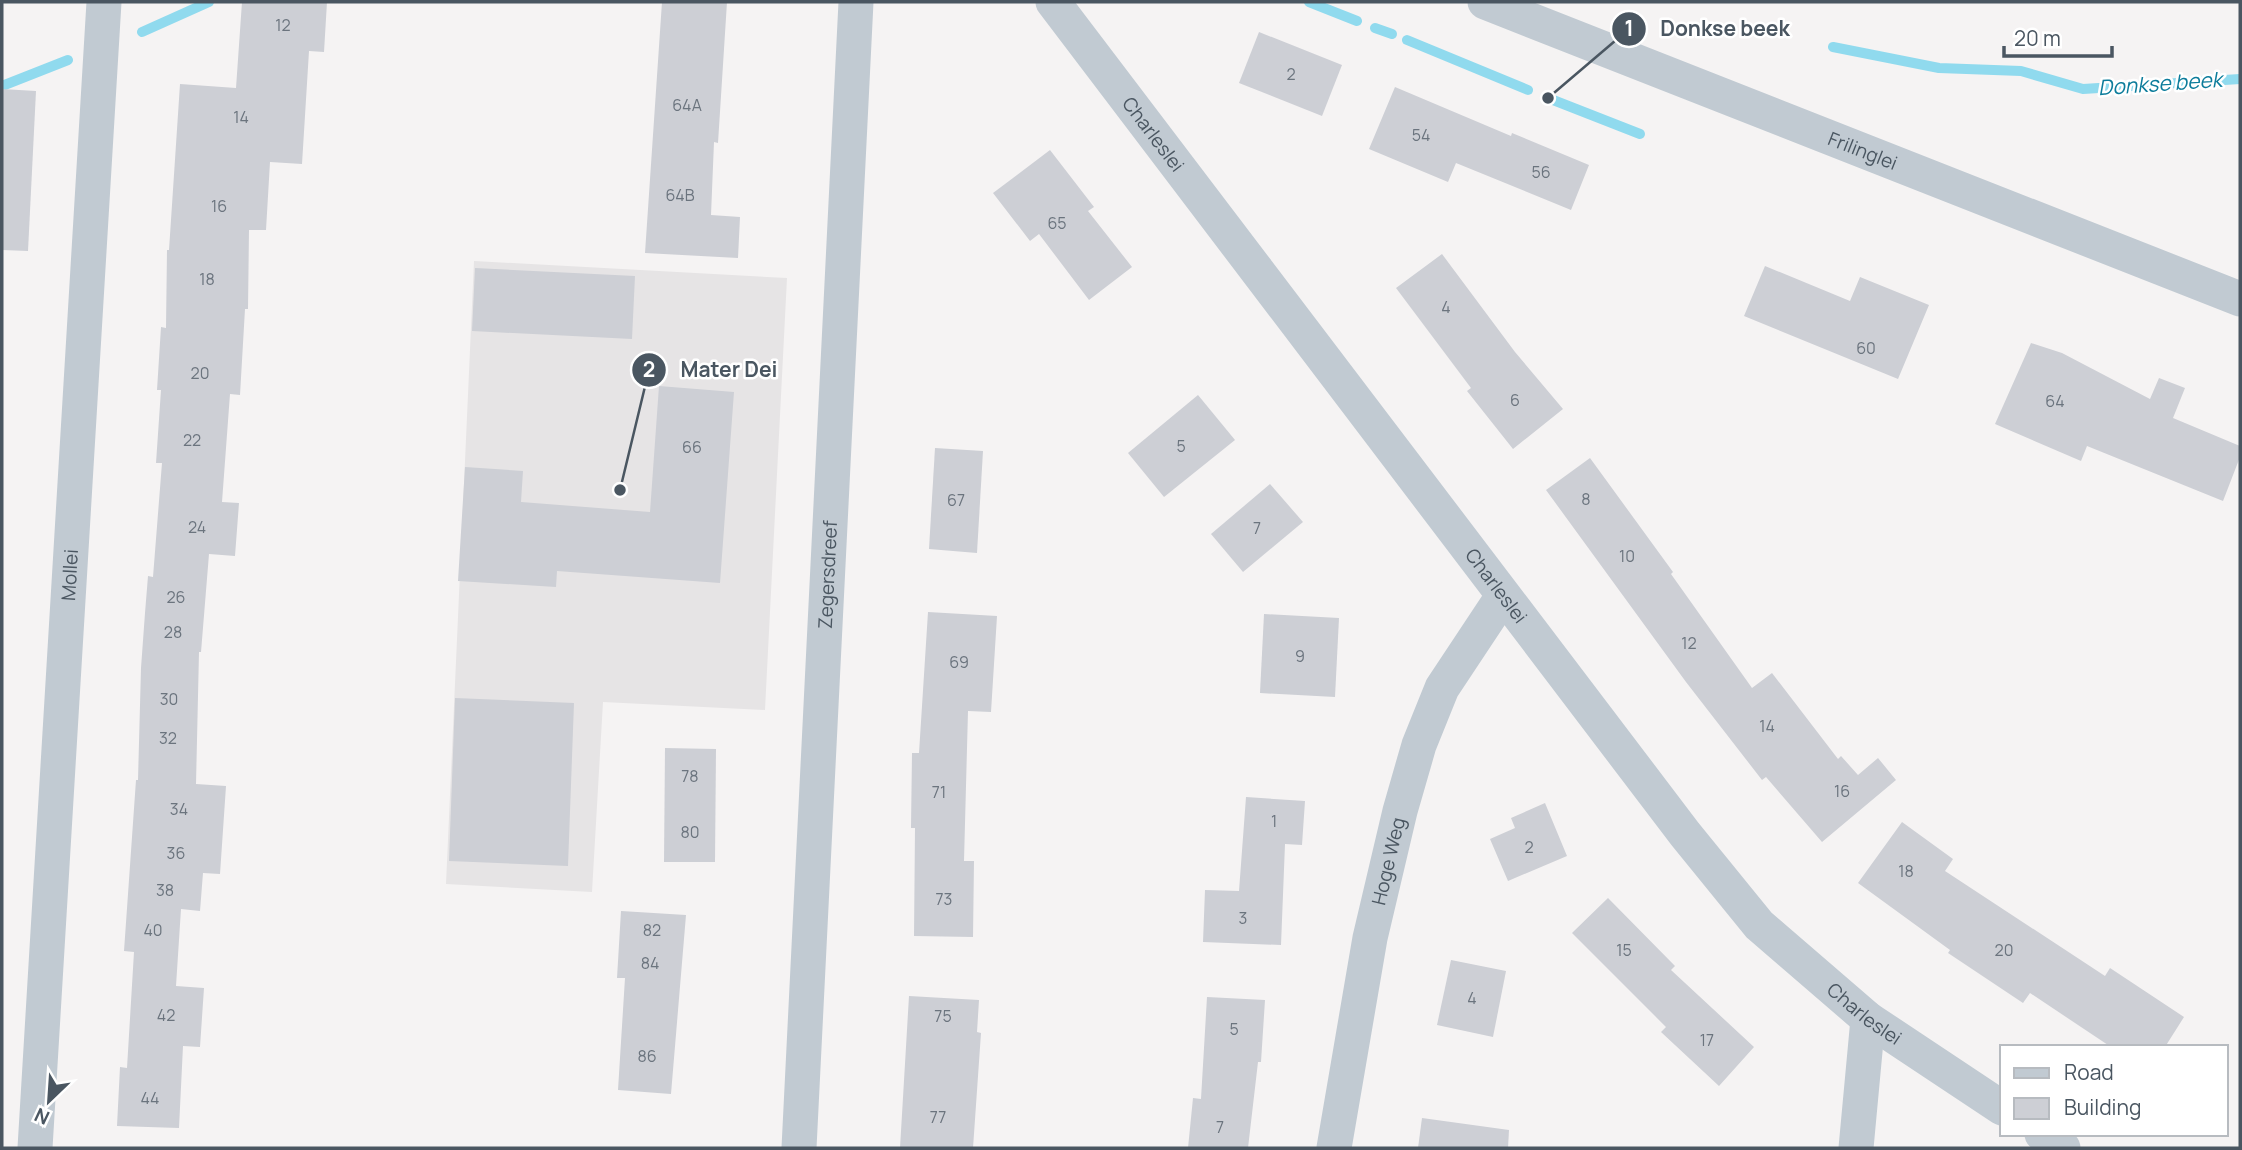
<svg xmlns="http://www.w3.org/2000/svg" width="2242" height="1150" viewBox="0 0 2242 1150" font-family="Manrope,sans-serif">
	<style>
		.education { fill: #e6e4e5 }
		.lines { fill: none; stroke-linecap: round; stroke-linejoin: round }
		.stream { stroke: #90daee; stroke-width: 10 }
		.building { fill: #cdcfd5 }
		.minor { stroke: #c1cad2; stroke-width: 35 }
		.labels { text-anchor: middle; stroke-width: 5; stroke-linejoin: round; paint-order: stroke }
		.number-label { font-size: 16px; fill: #6b747e }
		.street-label { font-size: 19px; fill: #4a5661; stroke: #fff }
		.water-label { font-size: 21px; font-style: italic; fill: #0c7c9b; stroke: #fff }
		.leader { fill: none; stroke: #4a5661; stroke-width: 2.5 }
		.callout-dot { fill: #4a5661; stroke: #fff; stroke-width: 2.5 }
		.mark-label { font-size: 21px; text-anchor: middle; font-weight: bold; fill: #fff }
		.callout-label { font-size: 21px; text-anchor: middle; font-weight: bold; fill: #4a5661; stroke: #fff; stroke-width: 5; stroke-linejoin: round; paint-order: stroke }
	</style>
	<rect width="100%" height="100%" fill="#f5f3f3"/>
	<polygon class="education" points="474,261 787,278 765,710 603,702 592,892 446,884"/>
	<g class="lines">
		<g class="stream">
			<polyline points="1309,2 1357,21"/>
			<polyline points="1375,28 1392,34"/>
			<polyline points="142,32 209,2"/>
			<polyline points="1407,40 1528,90"/>
			<polyline points="1833,47 1939,68 2021,71 2083,89 2240,79"/>
			<polyline points="2,86 68,60"/>
			<polyline points="1548,98 1640,134"/>
		</g>
	</g>
	<g class="building">
		<polygon points="242,2 327,2 324,52 309,51 302,164 270,162 266,230 249,230 248,309 245,309 240,395 230,394 222,502 239,503 235,556 209,554 201,652 199,652 196,784 226,786 220,874 203,873 200,911 181,909 176,986 204,988 200,1047 183,1046 179,1128 117,1126 120,1067 127,1068 134,952 124,951 136,780 138,780 141,668 145,613 148,576 153,577 162,463 156,463 161,390 157,390 161,327 166,328 167,250 169,250 180,84 236,88"/>
		<polygon points="662,2 727,2 718,143 714,142 711,215 740,217 738,258 645,253"/>
		<polygon points="1259,32 1342,65 1322,116 1239,83"/>
		<polygon points="1395,87 1511,136 1512,133 1589,165 1571,210 1456,163 1448,182 1369,149"/>
		<polygon points="2,89 36,91 28,251 2,250"/>
		<polygon points="1050,150 1094,207 1088,211 1132,267 1089,300 1039,234 1030,241 993,193"/>
		<polygon points="1442,254 1515,352 1563,409 1513,449 1467,391 1471,388 1396,288"/>
		<polygon points="1765,266 1850,301 1860,277 1929,305 1898,379 1744,316"/>
		<polygon points="475,268 635,276 632,339 472,331"/>
		<polygon points="2031,343 2062,353 2150,399 2159,378 2185,388 2173,418 2240,446 2240,457 2223,501 2087,446 2081,461 1995,424"/>
		<polygon points="659,386 734,392 720,583 557,571 556,587 458,581 465,467 523,471 521,502 650,512"/>
		<polygon points="1198,395 1235,440 1164,497 1128,453"/>
		<polygon points="935,448 983,451 977,553 929,549"/>
		<polygon points="1590,458 1673,572 1671,574 1752,688 1772,673 1838,759 1841,756 1858,775 1878,758 1896,780 1822,842 1766,777 1762,780 1686,682 1546,490"/>
		<polygon points="1270,484 1303,522 1243,572 1211,534"/>
		<polygon points="928,612 997,616 991,712 968,711 964,861 974,861 973,937 914,936 915,828 911,828 912,753 919,753"/>
		<polygon points="1264,614 1339,618 1335,697 1260,693"/>
		<polygon points="455,698 574,703 568,866 449,861"/>
		<polygon points="665,748 716,749 715,862 664,862"/>
		<polygon points="1246,797 1305,801 1302,845 1285,844 1281,945 1203,942 1205,890 1239,891"/>
		<polygon points="1545,803 1567,856 1508,881 1490,839 1515,828 1511,818"/>
		<polygon points="1902,822 1953,859 1945,871 2105,976 2110,968 2184,1017 2165,1047 2111,1047 2030,993 2023,1003 1948,953 1950,950 1858,883"/>
		<polygon points="1608,898 1675,966 1671,970 1754,1047 1719,1086 1661,1032 1666,1027 1572,933"/>
		<polygon points="621,911 686,915 671,1094 618,1090 625,978 617,978"/>
		<polygon points="1451,960 1506,971 1493,1037 1437,1025"/>
		<polygon points="909,996 979,1000 977,1032 981,1033 973,1148 900,1148"/>
		<polygon points="1207,997 1265,1000 1261,1062 1258,1062 1248,1148 1188,1148 1193,1098 1201,1099"/>
		<polygon points="1422,1118 1509,1130 1508,1148 1418,1148"/>
	</g>
	<g class="lines">
		<g class="minor">
			<path id="s1" d="M1053 2 1685 834 1759 925 1868 1019 2002 1108"/>
			<path id="s2" d="M1485 2 2240 299"/>
			<polyline points="2042,1134 2063,1148"/>
			<path id="s3" d="M35 1148 104 2"/>
			<path id="s4" d="M799 1148 856 2"/>
			<path id="s5" d="M1334 1148 1370 938 1400 811 1419 745 1442 688 1503 596"/>
			<polyline points="1856,1148 1868,1019"/>
		</g>
	</g>
	<g class="labels">
		<g class="number-label">
			<text x="283" y="31">12</text>
			<text x="1291" y="80">2</text>
			<text x="687" y="111">64A</text>
			<text x="241" y="123">14</text>
			<text x="1421" y="141">54</text>
			<text x="1541" y="178">56</text>
			<text x="680" y="201">64B</text>
			<text x="219" y="212">16</text>
			<text x="1057" y="229">65</text>
			<text x="207" y="285">18</text>
			<text x="1446" y="313">4</text>
			<text x="1866" y="354">60</text>
			<text x="200" y="379">20</text>
			<text x="1515" y="406">6</text>
			<text x="2055" y="407">64</text>
			<text x="192" y="446">22</text>
			<text x="1181" y="452">5</text>
			<text x="692" y="453">66</text>
			<text x="1586" y="505">8</text>
			<text x="956" y="506">67</text>
			<text x="197" y="533">24</text>
			<text x="1257" y="534">7</text>
			<text x="1627" y="562">10</text>
			<text x="176" y="603">26</text>
			<text x="173" y="638">28</text>
			<text x="1689" y="649">12</text>
			<text x="1300" y="662">9</text>
			<text x="959" y="668">69</text>
			<text x="169" y="705">30</text>
			<text x="1767" y="732">14</text>
			<text x="168" y="744">32</text>
			<text x="690" y="782">78</text>
			<text x="1842" y="797">16</text>
			<text x="939" y="798">71</text>
			<text x="179" y="815">34</text>
			<text x="1274" y="827">1</text>
			<text x="690" y="838">80</text>
			<text x="1529" y="853">2</text>
			<text x="176" y="859">36</text>
			<text x="1906" y="877">18</text>
			<text x="165" y="896">38</text>
			<text x="944" y="905">73</text>
			<text x="1243" y="924">3</text>
			<text x="153" y="936">40</text>
			<text x="652" y="936">82</text>
			<text x="1624" y="956">15</text>
			<text x="2004" y="956">20</text>
			<text x="650" y="969">84</text>
			<text x="1472" y="1004">4</text>
			<text x="166" y="1021">42</text>
			<text x="943" y="1022">75</text>
			<text x="1234" y="1035">5</text>
			<text x="1707" y="1046">17</text>
			<text x="647" y="1062">86</text>
			<text x="150" y="1104">44</text>
			<text x="938" y="1123">77</text>
			<text x="1220" y="1133">7</text>
		</g>
		<g class="street-label">
			<text dy="7" stroke="none"><textPath href="#s1" startOffset="166">Charleslei</textPath></text>
			<text dy="7" stroke="none"><textPath href="#s2" startOffset="406">Frilinglei</textPath></text>
			<text dy="7" stroke="none"><textPath href="#s3" startOffset="574">Mollei</textPath></text>
			<text dy="7" stroke="none"><textPath href="#s4" startOffset="574">Zegersdreef</textPath></text>
			<text dy="7" stroke="none"><textPath href="#s1" startOffset="733">Charleslei</textPath></text>
			<text dy="7" stroke="none"><textPath href="#s5" startOffset="292">Hoge Weg</textPath></text>
			<text dy="7" stroke="none"><textPath href="#s1" startOffset="1300">Charleslei</textPath></text>
		</g>
		<g class="water-label">
			<text transform="translate(2160 84) rotate(-4)" y="7">Donkse beek</text>
		</g>
	</g>
	<path class="leader" d="M1548 98L1629 29M620 490L649 370"/>
	<g class="callout-dot">
		<circle cx="1548" cy="98" r="7"/>
		<circle cx="620" cy="490" r="7"/>
		<circle cx="1629" cy="29" r="18"/>
		<circle cx="649" cy="370" r="18"/>
	</g>
	<g class="mark-label">
		<text x="1629" y="36">1</text>
		<text x="649" y="377">2</text>
	</g>
	<g class="callout-label">
		<text x="1725" y="36">Donkse beek</text>
		<text x="729" y="377">Mater Dei</text>
	</g>
	<rect width="2242" height="1150" fill="none" stroke="#4a5661" stroke-width="7"/>
	<rect x="2000" y="1045" width="228" height="91" fill="#ffffff" stroke="#b7bbc0" stroke-width="2"/>
	<rect x="2014" y="1068" width="35" height="10" fill="#c1cad2" stroke="#b7bbc0" stroke-width="2"/>
	<text x="2064" y="1080" font-size="21" fill="#4a5661">Road</text>
	<rect x="2014" y="1098" width="35" height="21" fill="#cdcfd5" stroke="#b7bbc0" stroke-width="2"/>
	<text x="2064" y="1115" font-size="21" fill="#4a5661">Building</text>
	<g transform="translate(49 1101) rotate(205)" stroke="#ffffff" stroke-width="5" paint-order="stroke">
	<path d="M0-5L12 26L0 18L-12 26Z" fill="#4a5661"/>
	<text y="-10" font-size="19" font-weight="bold" text-anchor="middle" fill="#4a5661">N</text>
	</g>
	<path d="M2004 46v10h108v-10" fill="none" stroke="#4a5661" stroke-width="3.5"/>
	<text x="2014" y="46" font-size="21" fill="#4a5661" stroke="#ffffff" stroke-width="5" paint-order="stroke">20 m</text>
</svg>
